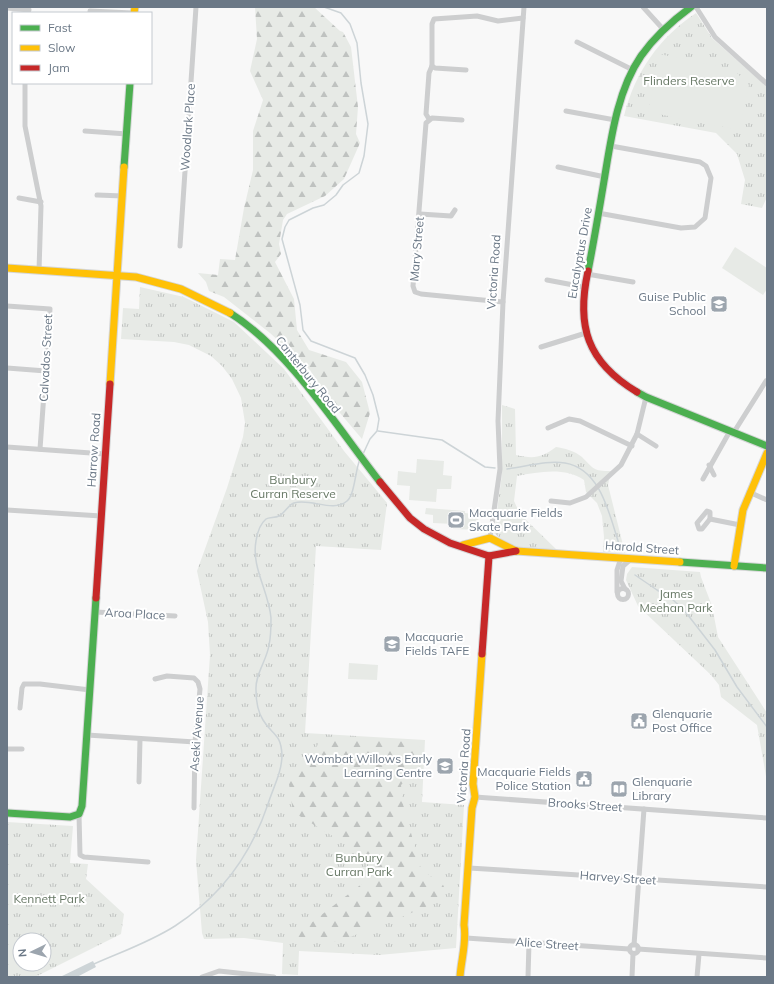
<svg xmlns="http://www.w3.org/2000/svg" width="774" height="984" viewBox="0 0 774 984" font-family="Mulish,sans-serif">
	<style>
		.grass { fill: url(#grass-tufts); fill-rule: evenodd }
		.forest { fill: url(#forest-firs) }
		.pitch { fill: #e7eae6 }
		.water { fill: #cdd4d7 }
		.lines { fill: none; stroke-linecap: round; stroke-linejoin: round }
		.stream { stroke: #cdd4d7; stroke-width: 1.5 }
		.fast-casing { stroke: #d5d6d7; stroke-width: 9 }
		.slow-casing { stroke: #d5d6d7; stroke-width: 9 }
		.jam-casing { stroke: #d5d6d7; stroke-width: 9 }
		.street { stroke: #cdcecf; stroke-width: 5 }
		.fast { stroke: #4caf50; stroke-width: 7 }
		.slow { stroke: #ffc107; stroke-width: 7 }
		.jam { stroke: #c62828; stroke-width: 7 }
		.labels { text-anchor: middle; stroke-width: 4; stroke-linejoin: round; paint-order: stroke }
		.park-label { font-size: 12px; fill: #677865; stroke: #fff }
		.street-label { font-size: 12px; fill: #6b7886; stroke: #fff }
		.poi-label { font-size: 12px; fill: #6b7886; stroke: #fff; text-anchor: start }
	</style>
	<defs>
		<pattern id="grass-tufts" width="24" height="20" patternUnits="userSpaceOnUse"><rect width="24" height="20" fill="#e7eae6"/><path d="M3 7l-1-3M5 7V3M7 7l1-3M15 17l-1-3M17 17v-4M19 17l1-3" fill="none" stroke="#bfc2c0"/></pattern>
		<pattern id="forest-firs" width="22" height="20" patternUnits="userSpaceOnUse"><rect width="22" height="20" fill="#e7eae6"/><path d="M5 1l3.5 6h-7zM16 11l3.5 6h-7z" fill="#bfc2c0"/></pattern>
	</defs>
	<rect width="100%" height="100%" fill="#f8f8f8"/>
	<g class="grass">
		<path d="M696 13 712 38 767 87V197L762 208 741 204 745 180 737 154 716 133 624 116C635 72 659 38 696 13Z"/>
		<polygon points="140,287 184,297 234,322 284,369 344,451 387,503 381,550 316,546 305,733 425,740 422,802 464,805 456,948 379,955 299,951 298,975 282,974 283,943 244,938 204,939 202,933 196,860 210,655 208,622 197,571 227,488 243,437 245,423 241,398 232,379 222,366 211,356 189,345 174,342 121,339 123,308 139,309"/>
		<path d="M502 405 515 409 516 455C534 459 541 458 556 447 564 448 575 451 582 457 594 469 593 471 611 471L608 485 625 553 603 552 604 537 602 516 597 503 586 492 584 480C565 467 539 472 517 476L514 501 520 514 557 550 511 548 494 533 502 474Z"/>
		<polygon points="632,567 700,572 701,577 712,606 718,637 767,713 767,782 757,725 721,697 719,685 711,675 638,606 626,580 627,574"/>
		<path d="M7 822 73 826 70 863 88 864 86 879 124 914 121 934 35 977H7ZM20 940H44V964H20Z"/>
	</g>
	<g class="forest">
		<polygon points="255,7 314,7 340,31 343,32 351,47 358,107 356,134 360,143 344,179 325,196 287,214 283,220 279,244 281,254 275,262 294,299 297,330 309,350 346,362 362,382 370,413 362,439 329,400 310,370 270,333 224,297 209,291 206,282 198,273 218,275 220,259 235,260 244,208 253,170 253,131 263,100 250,71 257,39"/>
		<path d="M322 738 419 742 420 767 401 785 403 804 421 869 444 886 437 902 392 921 384 916C366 931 346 943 322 942 313 942 303 938 294 936L372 876 369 865 344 843 293 812 288 777 311 756Z"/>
	</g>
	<g class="pitch">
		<polygon points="659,54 733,69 749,85 739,130 648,112"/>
		<polygon points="735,247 767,268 767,289 763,295 722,268"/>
		<polygon points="417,459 444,461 443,475 452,476 451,489 437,489 436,502 409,500 410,486 397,485 398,471 416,473"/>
		<polygon points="426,508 465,511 465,513 478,515 479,530 453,529 453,524 433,523 433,515 425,514"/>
		<polygon points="349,663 378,665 377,680 348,679"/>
	</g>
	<polygon class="water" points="93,961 96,967 77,977 60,977"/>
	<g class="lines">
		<g class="stream">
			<polyline points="324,7 341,13 350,24 357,43 361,83 368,124 364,156 359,173 343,185 336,195 324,205 313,208 289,220 285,227 282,239 300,305 303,330 311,341 355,358 365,375 373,395 379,419 377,431 370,439 363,454"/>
			<polyline points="378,431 442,440 485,467 495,468"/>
			<path d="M507 469C525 467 547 460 565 463 602 469 610 518 620 547"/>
			<polyline points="635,575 657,590 672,599 684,610 715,650 737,687 767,727"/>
			<path d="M94 964C121 952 150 942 175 926 220 897 251 855 268 804 273 788 282 772 282 755 281 733 272 735 263 720 258 712 256 700 256 690 255 674 267 660 269 645 271 637 271 626 271 618 269 592 251 567 256 541 257 534 260 524 266 519 269 517 275 518 279 516 285 513 288 505 294 503 311 498 333 513 347 501 355 494 355 471 360 459"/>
		</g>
		<g class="fast-casing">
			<g id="fast">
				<polyline points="124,167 130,83"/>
				<path d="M588 271C594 241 599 211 604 181 611 139 617 91 641 56 655 36 672 21 691 7"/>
				<path d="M230 313C289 350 337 427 380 482"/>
				<polyline points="637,392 646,397 767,446"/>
				<polyline points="680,562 767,568"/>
				<polyline points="7,813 70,817 79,814 82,806 96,598"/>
			</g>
		</g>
		<g class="slow-casing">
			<g id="slow">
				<polyline points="134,13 135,7"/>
				<polyline points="7,268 136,277 181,289 230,313"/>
				<polyline points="110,384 124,167"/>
				<polyline points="463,545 490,538 516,551"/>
				<polyline points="516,551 680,562"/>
				<polyline points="734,566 743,510 767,453"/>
				<path d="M460 977C461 960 467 942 464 925L472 808 475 797 473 784 482 654"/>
			</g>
		</g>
		<g class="jam-casing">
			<g id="jam">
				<path d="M588 271C576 326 587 362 637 392"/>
				<polyline points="380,482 410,518 424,529 450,543 489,556 516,551"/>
				<polyline points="96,598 110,384"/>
				<polyline points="482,654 489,556"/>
			</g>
		</g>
		<g class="street">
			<polyline points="643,7 663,29"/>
			<polyline points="696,7 715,37 767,84"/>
			<polyline points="7,8 29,10"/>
			<polyline points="90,11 132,13"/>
			<polyline points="577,42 633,70"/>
			<polyline points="432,66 435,68 466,70"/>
			<polyline points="25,83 25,126 41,206 39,271"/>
			<polyline points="566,111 615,120"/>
			<polyline points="429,119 426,114 429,73 432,66 432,24 434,19 477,16 498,21 523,18"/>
			<polyline points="462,120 432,118 426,123 413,286 415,292 421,294 503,302"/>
			<polyline points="85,131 127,134"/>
			<polyline points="558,167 605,177"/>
			<polyline points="97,195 123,196"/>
			<polyline points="19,198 41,202"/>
			<polyline points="598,213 681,228 695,227 705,218 711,178 706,166 700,162 611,146"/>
			<polyline points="420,214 451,216 455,210"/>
			<polyline points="180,246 196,7"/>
			<polyline points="587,274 633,282"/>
			<polyline points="547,280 584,287"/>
			<polyline points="7,306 50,309 40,449"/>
			<polyline points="541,347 586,333"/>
			<polyline points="7,368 46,371"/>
			<polyline points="548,428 569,419 580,421 632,446"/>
			<polyline points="734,432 766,381"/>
			<polyline points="637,434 656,446"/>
			<polyline points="7,447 105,454"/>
			<polyline points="709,465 714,475"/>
			<polyline points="703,479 730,431"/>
			<polyline points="749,492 767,500"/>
			<polyline points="551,501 570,503 586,497 621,465 637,434 646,397"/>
			<polyline points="7,510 101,516"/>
			<polygon points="707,511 710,512 710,519 702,529 699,529 697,523"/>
			<polyline points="710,519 740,525"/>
			<polyline points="490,538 500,469 498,421 503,302 524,7"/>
			<circle cx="623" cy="594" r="5.5"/>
			<polyline points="625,589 621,581 623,566 631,559"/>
			<polyline points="617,592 617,570 621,558"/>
			<polyline points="95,612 175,616"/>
			<polyline points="155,679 167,676 194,678 198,682 200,689 195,742 194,808"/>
			<polyline points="20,708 22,688 24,684 40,684 90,690"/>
			<polyline points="87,735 195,742"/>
			<polyline points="7,749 22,749"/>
			<polyline points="139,782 140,739"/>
			<polyline points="475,797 767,818"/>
			<polyline points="79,814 80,855 84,857 148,862"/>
			<polyline points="469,868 767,887"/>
			<polyline points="466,938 629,949"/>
			<circle cx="634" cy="949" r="4.5"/>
			<polyline points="634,945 644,809"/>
			<polyline points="638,949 767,958"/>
			<polyline points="202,977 219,971 274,977"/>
			<polyline points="528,977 529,943"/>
			<polyline points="632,977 633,954"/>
			<polyline points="697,977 699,954"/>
		</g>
		<use href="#fast" class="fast"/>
		<use href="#slow" class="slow"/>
		<use href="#jam" class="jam"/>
	</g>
	<defs>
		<g id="school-square" transform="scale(0.9)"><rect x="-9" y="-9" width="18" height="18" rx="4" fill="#9ca5ae" stroke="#fff"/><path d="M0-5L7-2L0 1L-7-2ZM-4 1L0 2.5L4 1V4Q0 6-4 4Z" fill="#fff"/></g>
		<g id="stadium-square" transform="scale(0.9)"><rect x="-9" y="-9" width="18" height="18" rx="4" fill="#9ca5ae" stroke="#fff"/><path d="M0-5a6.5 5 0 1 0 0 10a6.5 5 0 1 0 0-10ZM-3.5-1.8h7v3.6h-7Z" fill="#fff"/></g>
		<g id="university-square" transform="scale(0.9)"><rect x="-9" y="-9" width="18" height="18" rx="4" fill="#9ca5ae" stroke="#fff"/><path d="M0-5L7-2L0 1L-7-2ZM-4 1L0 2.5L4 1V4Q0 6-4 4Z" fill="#fff"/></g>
		<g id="civic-square" transform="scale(0.9)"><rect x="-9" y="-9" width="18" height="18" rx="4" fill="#9ca5ae" stroke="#fff"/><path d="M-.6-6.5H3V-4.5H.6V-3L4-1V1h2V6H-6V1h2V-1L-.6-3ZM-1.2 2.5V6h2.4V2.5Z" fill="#fff"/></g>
		<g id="library-square" transform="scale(0.9)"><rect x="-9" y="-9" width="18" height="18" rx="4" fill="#9ca5ae" stroke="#fff"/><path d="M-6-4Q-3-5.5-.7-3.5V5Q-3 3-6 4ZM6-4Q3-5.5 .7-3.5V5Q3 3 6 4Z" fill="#fff"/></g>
	</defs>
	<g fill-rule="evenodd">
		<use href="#school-square" x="719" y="304"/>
		<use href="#stadium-square" x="456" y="520"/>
		<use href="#university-square" x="392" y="644"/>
		<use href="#civic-square" x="639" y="721"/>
		<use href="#school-square" x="445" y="766"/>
		<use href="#civic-square" x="584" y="779"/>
		<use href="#library-square" x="619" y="789"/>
	</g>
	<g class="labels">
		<g class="park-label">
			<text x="689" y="85">Flinders Reserve</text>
			<text x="293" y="484">Bunbury<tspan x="293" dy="14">Curran Reserve</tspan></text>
			<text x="676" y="598">James<tspan x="676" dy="14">Meehan Park</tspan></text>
			<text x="359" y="862">Bunbury<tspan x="359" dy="14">Curran Park</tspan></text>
			<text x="49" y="903">Kennett Park</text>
		</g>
		<g class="street-label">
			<text transform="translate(188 127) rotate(-86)" y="4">Woodlark Place</text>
			<text transform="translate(417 249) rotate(-85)" y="4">Mary Street</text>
			<text transform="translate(580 253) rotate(-80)" y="4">Eucalyptus Drive</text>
			<text transform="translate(494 272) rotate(-86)" y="4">Victoria Road</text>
			<text transform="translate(46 358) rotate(-87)" y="4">Calvados Street</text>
			<text transform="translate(308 375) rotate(51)" y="4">Canterbury Road</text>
			<text transform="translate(94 450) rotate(-86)" y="4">Harrow Road</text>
			<text transform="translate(642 548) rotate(4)" y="4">Harold Street</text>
			<text transform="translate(135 614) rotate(3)" y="4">Aroa Place</text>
			<text transform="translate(197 734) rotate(-86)" y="4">Aseki Avenue</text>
			<text transform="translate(464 766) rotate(-86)" y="4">Victoria Road</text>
			<text transform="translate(585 805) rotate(4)" y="4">Brooks Street</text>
			<text transform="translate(618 878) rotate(4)" y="4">Harvey Street</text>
			<text transform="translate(547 944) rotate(4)" y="4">Alice Street</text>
		</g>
		<g class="poi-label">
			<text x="706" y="301" text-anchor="end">Guise Public<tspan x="706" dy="14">School</tspan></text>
			<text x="469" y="517">Macquarie Fields<tspan x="469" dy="14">Skate Park</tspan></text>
			<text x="405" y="641">Macquarie<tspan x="405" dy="14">Fields TAFE</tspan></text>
			<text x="652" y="718">Glenquarie<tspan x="652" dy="14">Post Office</tspan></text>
			<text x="432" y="763" text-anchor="end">Wombat Willows Early<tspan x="432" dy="14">Learning Centre</tspan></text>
			<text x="571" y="776" text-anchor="end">Macquarie Fields<tspan x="571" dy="14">Police Station</tspan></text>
			<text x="632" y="786">Glenquarie<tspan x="632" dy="14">Library</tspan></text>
		</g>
	</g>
	<rect width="774" height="984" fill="none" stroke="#6b7886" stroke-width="16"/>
	<rect x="12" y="12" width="140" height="72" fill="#ffffff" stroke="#c4c9cf"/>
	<rect x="20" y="25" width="20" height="6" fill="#4caf50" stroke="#c4c9cf"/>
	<text x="48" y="32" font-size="12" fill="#6b7886">Fast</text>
	<rect x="20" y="45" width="20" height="6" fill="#ffc107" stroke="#c4c9cf"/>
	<text x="48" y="52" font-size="12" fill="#6b7886">Slow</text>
	<rect x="20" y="65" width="20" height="6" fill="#c62828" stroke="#c4c9cf"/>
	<text x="48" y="72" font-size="12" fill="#6b7886">Jam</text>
	<g transform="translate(32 952) rotate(265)"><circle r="19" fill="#ffffff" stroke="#c4c9cf"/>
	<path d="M0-3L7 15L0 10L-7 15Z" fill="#9ca5ae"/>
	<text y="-6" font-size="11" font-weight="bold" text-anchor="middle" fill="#6b7886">N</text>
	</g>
</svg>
